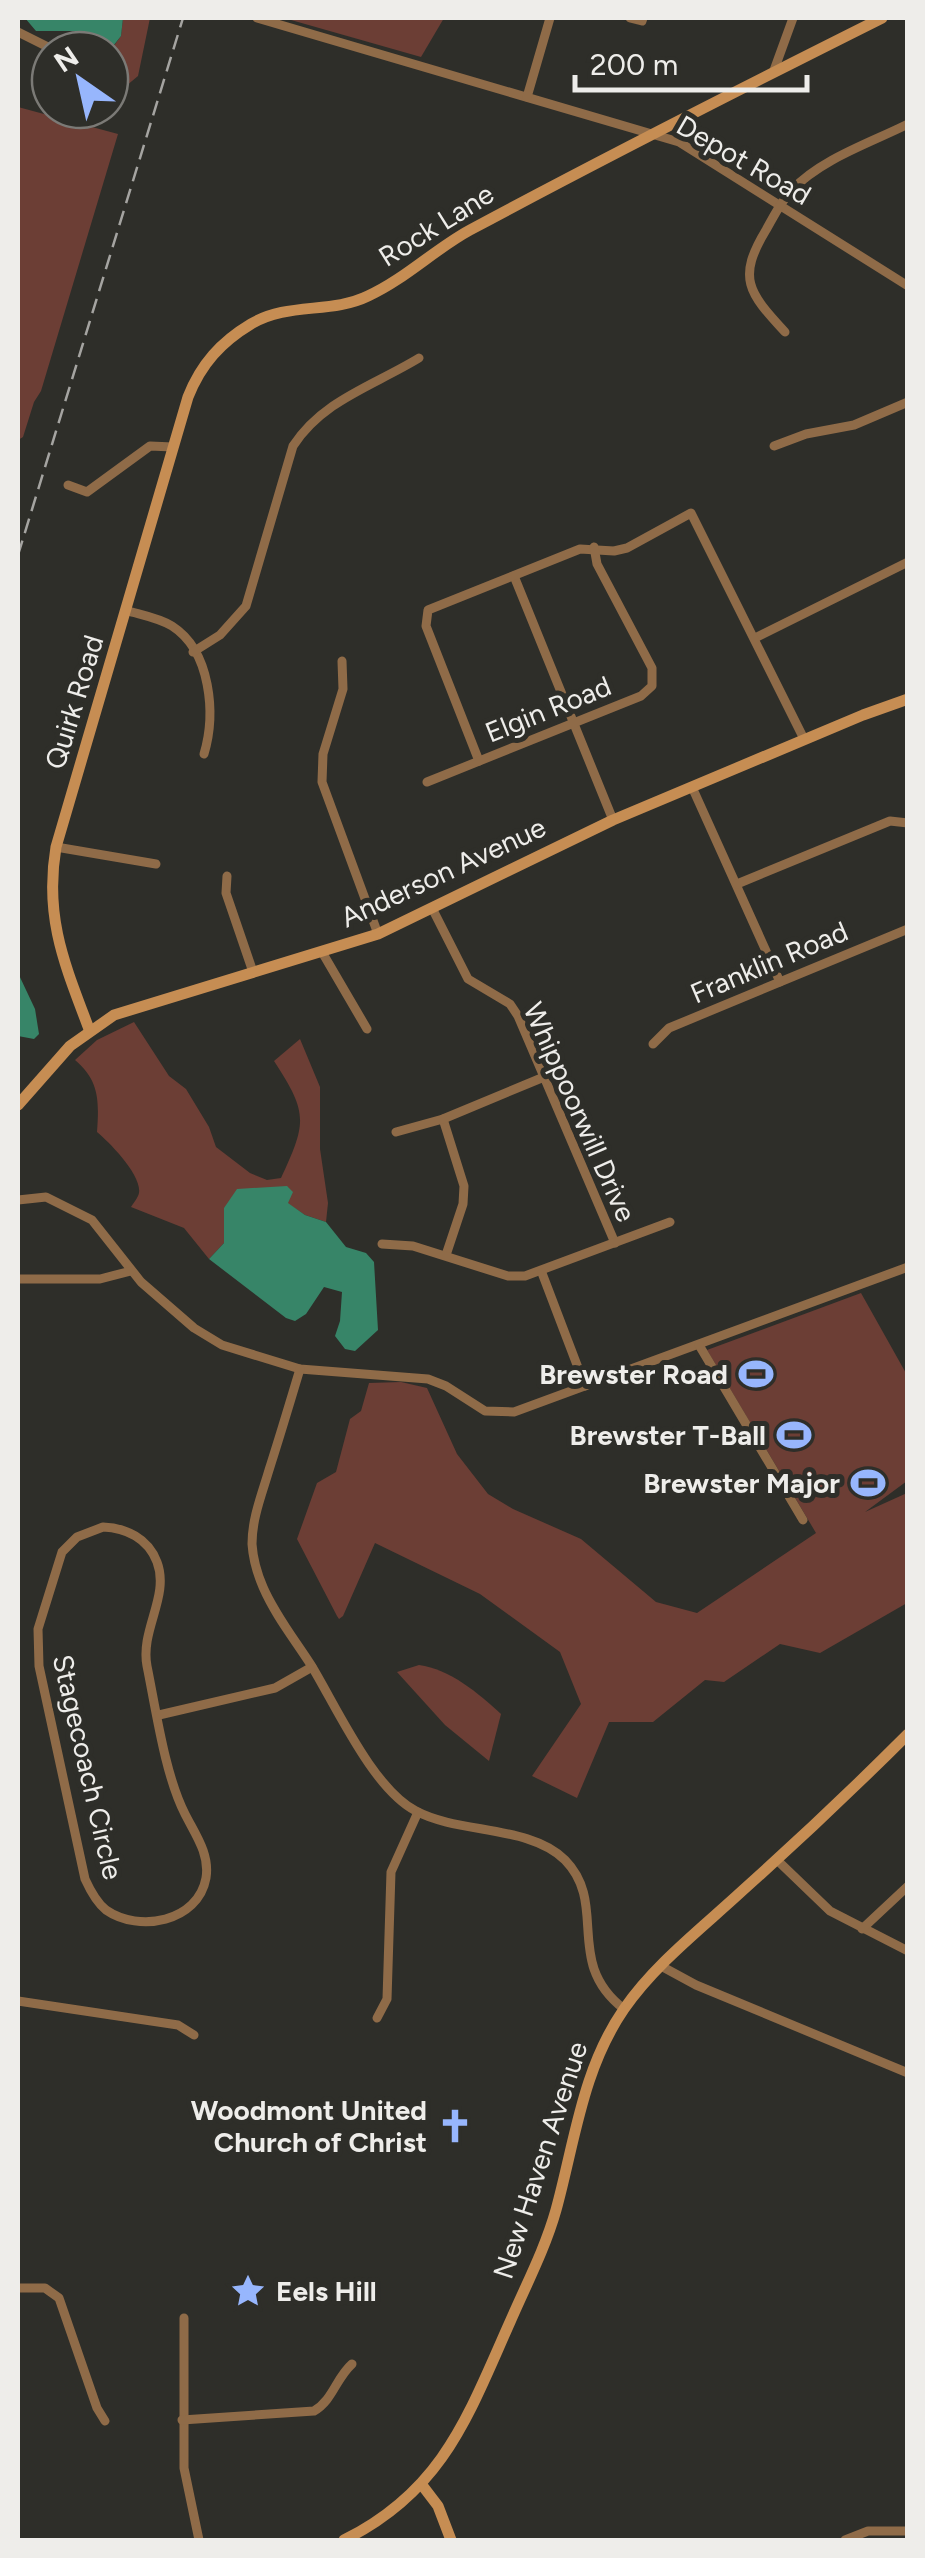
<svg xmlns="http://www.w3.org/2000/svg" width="925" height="2558" viewBox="0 0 925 2558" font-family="Figtree,sans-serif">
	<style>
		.green { fill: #6c3e35 }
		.water { fill: #378568 }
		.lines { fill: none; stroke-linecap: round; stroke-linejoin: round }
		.street { stroke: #8f6b48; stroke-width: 9 }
		.secondary { stroke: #c68d53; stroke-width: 11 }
		.rail { stroke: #a5a4a1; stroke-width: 2.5; stroke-dasharray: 15 8; stroke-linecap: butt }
		.labels { text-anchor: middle; stroke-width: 10; stroke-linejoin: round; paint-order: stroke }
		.street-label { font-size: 28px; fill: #eeedea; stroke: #2e2e29 }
		.poi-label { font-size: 28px; font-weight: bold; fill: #eeedea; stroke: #2e2e29; text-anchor: end }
	</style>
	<rect width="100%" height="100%" fill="#2e2e29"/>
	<g class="green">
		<polygon points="123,18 150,18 138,76 126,86 111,85 110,82 110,51 121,36"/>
		<polygon points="284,18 444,18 421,57"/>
		<polygon points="18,107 118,134 41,391 34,402 23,437 18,440"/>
		<path d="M134 1022 169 1076 186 1089 209 1127 216 1147 250 1173 267 1180 281 1178C307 1122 308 1113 274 1061L300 1039 320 1087V1149L328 1203 326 1222 305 1215 287 1203 224 1208V1243L209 1259 184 1228 131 1207C134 1202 138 1198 139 1193 142 1175 109 1142 97 1132 99 1102 100 1081 75 1060L97 1040Z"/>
		<polygon points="861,1293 907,1375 907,1481 865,1512 907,1493 907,1603 820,1653 780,1644 724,1682 705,1680 653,1722 609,1722 577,1798 532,1776 581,1704 560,1652 480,1594 375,1543 343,1616 339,1619 337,1616 297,1539 317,1483 336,1472 350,1419 361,1411 369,1383 401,1382 427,1388 457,1454 488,1494 513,1509 581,1539 656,1602 697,1613 816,1533 707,1350"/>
		<path d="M419 1665C450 1669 478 1693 501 1714L489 1761 445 1725 397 1672Z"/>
	</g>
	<g class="water">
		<polygon points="25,18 123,18 121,36 110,50 88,50 77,31 36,31"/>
		<polygon points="18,973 35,1009 39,1034 34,1039 18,1036"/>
		<polygon points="287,1186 293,1192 288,1203 305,1215 326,1222 346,1247 366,1253 374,1262 378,1330 355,1351 345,1349 335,1336 340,1321 342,1292 324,1287 306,1314 295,1321 286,1318 209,1259 224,1243 224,1208 237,1189"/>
	</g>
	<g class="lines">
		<g class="street">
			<polyline points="257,18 679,142 908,286"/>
			<polyline points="630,18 642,21 643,18"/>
			<polyline points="18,32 54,50"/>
			<polyline points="773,73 793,18"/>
			<polyline points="527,97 550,18"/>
			<path d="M785 332C748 292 737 278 766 230 774 216 781 201 792 190 821 159 870 143 908 124"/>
			<polyline points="774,446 806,434 854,425 908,402"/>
			<polyline points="68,485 87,492 150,446 173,447"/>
			<polyline points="514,576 613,820"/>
			<path d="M128 611C142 615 159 618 172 626 211 651 216 714 204 754"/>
			<polyline points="755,638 908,562"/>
			<path d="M193 652 220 635 246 606 293 446C323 400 373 386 419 358"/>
			<polyline points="342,661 343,689 323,754 322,782 378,934"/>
			<polyline points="479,761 426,626 428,610 580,549 614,551 627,548 691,513 804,739"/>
			<polyline points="427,782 641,696 652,686 652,668 597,564 594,547"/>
			<polyline points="692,787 780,982"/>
			<polyline points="56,847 156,864"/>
			<polyline points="227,876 226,893 253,972"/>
			<polyline points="737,884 890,821 908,823"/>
			<polyline points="433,910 468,979 510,1004 518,1016 615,1243"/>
			<polyline points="322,952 367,1029"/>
			<polyline points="653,1044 669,1028 908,929"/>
			<polyline points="443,1119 464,1186 463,1204 446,1255"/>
			<polyline points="396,1132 443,1119 544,1077"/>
			<polyline points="18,1200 46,1197 92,1220 141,1282 194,1328 222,1345 300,1369 428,1379 446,1386 485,1411 514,1412 908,1267"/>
			<polyline points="382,1244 413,1246 508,1276 525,1276 670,1222"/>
			<polyline points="542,1273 585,1386"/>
			<polyline points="18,1279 100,1279 131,1271"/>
			<polyline points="699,1345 803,1520"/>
			<path d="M300 1369C290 1402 280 1436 269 1470 262 1494 252 1518 252 1544 253 1559 257 1573 263 1587 275 1615 295 1640 311 1665 336 1706 373 1789 416 1811 459 1834 530 1825 565 1860 609 1905 563 1962 624 2009"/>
			<path d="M103 1527C126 1528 148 1538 157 1562 170 1596 140 1630 147 1666 156 1710 165 1775 185 1814 195 1834 210 1854 206 1878 198 1922 139 1933 106 1910 96 1902 90 1890 85 1879L39 1666 38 1629 62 1552 77 1537Z"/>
			<polyline points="159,1715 275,1688 312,1667"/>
			<polyline points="777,1860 830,1911 908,1951"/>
			<polyline points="862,1929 908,1886"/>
			<polyline points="661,1966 696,1985 908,2073"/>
			<polyline points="18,2001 178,2025 194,2035"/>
			<polyline points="377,2018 387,1999 391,1872 418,1812"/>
			<polyline points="18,2288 45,2288 59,2298 97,2408 105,2421"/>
			<polyline points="184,2318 184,2468 199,2540"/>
			<path d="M182 2420 314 2411C333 2400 336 2378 352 2364"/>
			<polyline points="845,2540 868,2531 908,2531"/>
		</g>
		<g class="secondary">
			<path d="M89 1029C65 965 44 918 56 847L188 397C201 364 221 342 251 324 288 302 331 314 368 296 405 279 435 249 470 230 606 157 744 87 882 18"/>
			<polyline points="18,1105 70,1046 114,1015 378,934 613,820 863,715 908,699"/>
			<polyline points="422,2485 438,2506 451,2540"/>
			<path d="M344 2540C443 2491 468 2416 510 2322 526 2285 545 2249 556 2210 575 2141 582 2070 624 2009 655 1964 702 1928 742 1891 799 1840 854 1788 908 1734"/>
		</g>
		<polyline class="rail" points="18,555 183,18"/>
	</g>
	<defs>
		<g id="stadium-bare" transform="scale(2.7)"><path d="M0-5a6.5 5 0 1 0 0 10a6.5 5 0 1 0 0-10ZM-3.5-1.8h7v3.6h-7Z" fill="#97b6fd" stroke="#2e2e29" stroke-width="2.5" paint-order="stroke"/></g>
		<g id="church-bare" transform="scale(2.7)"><path d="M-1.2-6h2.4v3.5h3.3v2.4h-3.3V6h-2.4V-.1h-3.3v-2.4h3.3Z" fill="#97b6fd" stroke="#2e2e29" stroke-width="2.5" paint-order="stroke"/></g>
		<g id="sight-bare" transform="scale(2.7)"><path d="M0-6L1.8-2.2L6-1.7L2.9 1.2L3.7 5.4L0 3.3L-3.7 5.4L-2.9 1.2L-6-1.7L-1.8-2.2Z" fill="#97b6fd" stroke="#2e2e29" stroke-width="2.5" paint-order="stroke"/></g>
	</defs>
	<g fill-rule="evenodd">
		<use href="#stadium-bare" x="756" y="1374"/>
		<use href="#stadium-bare" x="794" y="1435"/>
		<use href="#stadium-bare" x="868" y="1483"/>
		<use href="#church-bare" x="455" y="2126"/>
		<use href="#sight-bare" x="248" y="2291"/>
	</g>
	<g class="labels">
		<g class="street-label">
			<text transform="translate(744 160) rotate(30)" y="10">Depot Road</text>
			<text transform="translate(436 225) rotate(-32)" y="10">Rock Lane</text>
			<text transform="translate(74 702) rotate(-73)" y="10">Quirk Road</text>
			<text transform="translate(548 709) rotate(-22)" y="10">Elgin Road</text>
			<text transform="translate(443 872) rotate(-25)" y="10">Anderson Avenue</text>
			<text transform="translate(769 962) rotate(-23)" y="10">Franklin Road</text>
			<text transform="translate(580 1112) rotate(66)" y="10">Whippoorwill Drive</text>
			<text transform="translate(88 1767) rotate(77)" y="10">Stagecoach Circle</text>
			<text transform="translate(540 2160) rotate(-72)" y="10">New Haven Avenue</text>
		</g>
		<g class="poi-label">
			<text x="728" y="1384">Brewster Road</text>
			<text x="766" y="1445">Brewster T-Ball</text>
			<text x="840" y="1493">Brewster Major</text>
			<text x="427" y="2120">Woodmont United<tspan x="427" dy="32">Church of Christ</tspan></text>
			<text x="276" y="2301" text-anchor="start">Eels Hill</text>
		</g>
	</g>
	<rect width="925" height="2558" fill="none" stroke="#eeedea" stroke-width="40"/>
	<g transform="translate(80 80) rotate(326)"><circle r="48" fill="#2e2e29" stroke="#7b7a76" stroke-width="2.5"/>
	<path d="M0-8L18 38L0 25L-18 38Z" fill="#97b6fd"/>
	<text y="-15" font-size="28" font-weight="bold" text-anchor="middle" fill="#eeedea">N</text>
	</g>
	<path d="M575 75v15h232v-15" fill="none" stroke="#eeedea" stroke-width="5"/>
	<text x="590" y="75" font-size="30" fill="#eeedea" stroke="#2e2e29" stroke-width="8" paint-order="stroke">200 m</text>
</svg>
